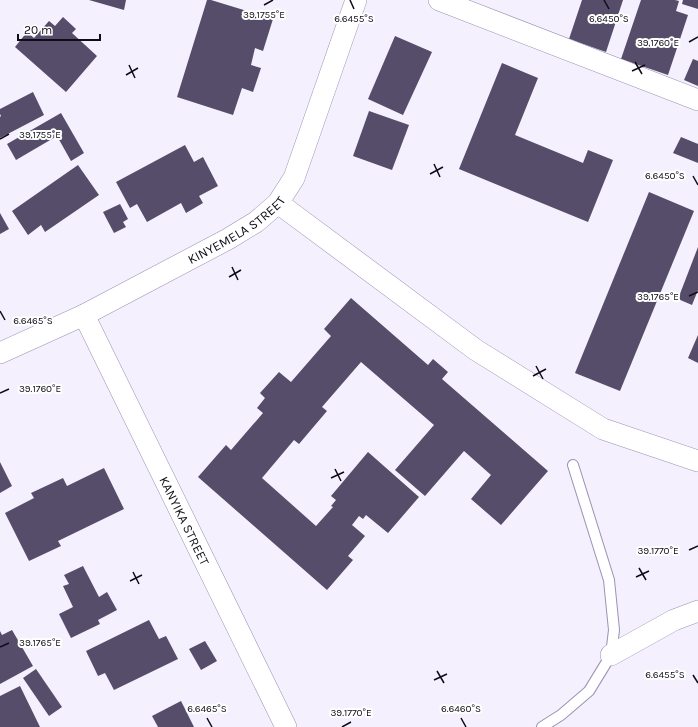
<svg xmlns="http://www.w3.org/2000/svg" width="698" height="727" viewBox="0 0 698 727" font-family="Karla,sans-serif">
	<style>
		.building { fill: #554d69 }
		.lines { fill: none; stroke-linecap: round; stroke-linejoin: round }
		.lane-casing { stroke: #9a92b2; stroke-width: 12 }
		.street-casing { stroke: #9a92b2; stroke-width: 22 }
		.lane { stroke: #fff; stroke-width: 10 }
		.street { stroke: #fff; stroke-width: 21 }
		.ticks { fill: none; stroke: #0f0c17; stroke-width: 1.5 }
		.labels { text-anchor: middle; stroke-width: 4; stroke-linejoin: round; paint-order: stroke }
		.street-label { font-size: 13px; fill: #0f0c17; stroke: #fff }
		.ticks-label { font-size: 10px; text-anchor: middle; fill: #0f0c17; stroke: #fff; stroke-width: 4; stroke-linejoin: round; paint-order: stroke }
	</style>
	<rect width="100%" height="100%" fill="#f4f0fe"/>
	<g class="building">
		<polygon points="89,0 126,0 124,10"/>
		<polygon points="207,0 211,0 273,19 263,51 255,48 251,65 261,68 253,92 242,88 233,115 177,97"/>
		<polygon points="582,0 623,0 606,52 569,39"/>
		<polygon points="641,0 675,0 679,1 676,11 688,15 668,75 621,59"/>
		<polygon points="683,0 698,0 698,9 682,4"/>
		<polygon points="63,17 76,29 72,33 97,56 66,92 15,47 27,32 34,38 49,21 55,26"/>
		<polygon points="395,36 432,52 403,115 368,99"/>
		<polygon points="693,59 698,61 698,86 684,80"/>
		<polygon points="502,63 538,78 515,135 583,163 588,150 613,160 588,222 459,169"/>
		<polygon points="33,92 44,115 0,138 0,117 1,116 0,114 0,109"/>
		<polygon points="369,111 409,125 392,170 353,156"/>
		<polygon points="61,113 84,153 71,161 57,136 16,160 7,144"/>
		<polygon points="681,137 698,144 698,163 673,153"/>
		<polygon points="185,145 194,162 203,157 218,186 199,196 203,203 186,213 181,203 147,222 137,204 130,208 116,182"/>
		<polygon points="78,165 99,195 45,232 41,225 28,235 12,211"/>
		<polygon points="649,192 694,211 620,391 575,373"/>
		<polygon points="120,204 128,219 123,222 126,227 114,233 103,212"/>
		<polygon points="0,213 9,229 0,234"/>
		<polygon points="698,247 698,290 692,305 678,299"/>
		<polygon points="351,298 428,365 433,359 448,372 442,379 548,471 501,525 471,499 491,475 464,451 425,496 395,470 434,425 361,362 322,407 327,411 299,444 294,440 262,478 316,526 333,507 331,506 336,500 331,496 368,452 419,497 388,533 366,515 363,519 359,516 352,525 365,536 348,556 353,560 327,590 198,477 226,445 231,450 263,413 257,408 265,398 260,393 279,372 291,382 331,336 324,329"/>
		<polygon points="698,335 698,363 688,358"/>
		<polygon points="0,462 12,486 0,493"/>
		<polygon points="104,468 124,509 58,541 61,546 29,561 5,513 34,498 31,493 63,478 67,486"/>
		<polygon points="83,566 99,597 107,592 117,610 98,620 100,624 71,638 59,614 73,607 63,586 69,584 64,575"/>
		<polygon points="149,620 159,639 166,636 178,659 114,690 105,673 98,676 86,651"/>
		<polygon points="12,630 33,666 0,684 0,631 2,635"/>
		<polygon points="205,641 217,661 201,670 189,649"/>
		<polygon points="36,669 62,707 49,716 23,678"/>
		<polygon points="20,686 40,727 0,727 0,696"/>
		<polygon points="181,701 194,727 158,727 152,716"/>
	</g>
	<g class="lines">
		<g class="lane-casing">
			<polyline id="lane" points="542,727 561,715 589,691 611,655 614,630 609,580 573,465"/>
		</g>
		<g class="street-casing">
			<g id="street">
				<polyline points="439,0 698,100"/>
				<polyline points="278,203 476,350 603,429 698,461"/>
				<path id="s1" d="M84 315 286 727"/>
				<path id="s2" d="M0 353 84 315 228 239 256 222 278 203 294 178 356 0"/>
				<polyline points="611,655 674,620 698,611"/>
			</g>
		</g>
		<use href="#lane" class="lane"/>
		<use href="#street" class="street"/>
	</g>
	<path class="ticks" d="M350 0 354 9M604 0 609 9M264 5 273 0M689 42 698 37M635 62 642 74M129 65 135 78M632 71 645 65M126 75 138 68M0 139 9 134M434 164 440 177M430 174 443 167M693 176 698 185M232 267 238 280M229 277 241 270M689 296 698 292M0 311 5 320M536 366 543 379M533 376 546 369M0 393 9 389M335 469 341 481M331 478 344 472M689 550 698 546M639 568 646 580M133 572 139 584M636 577 649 571M130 581 142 575M0 647 9 643M437 671 444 683M693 675 698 683M434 680 447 674M207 718 212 727M461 718 466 727M342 727 351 722"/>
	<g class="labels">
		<g class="street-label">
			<text dy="5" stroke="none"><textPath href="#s2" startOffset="267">KINYEMELA STREET</textPath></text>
			<text dy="5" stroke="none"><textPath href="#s1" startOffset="229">KANYIKA STREET</textPath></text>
		</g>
	</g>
	<g class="ticks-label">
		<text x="264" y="18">39.1755°E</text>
		<text x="354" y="22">6.6455°S</text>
		<text x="609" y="22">6.6450°S</text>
		<text x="658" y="46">39.1760°E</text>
		<text x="40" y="138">39.1755°E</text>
		<text x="665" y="179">6.6450°S</text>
		<text x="658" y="300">39.1765°E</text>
		<text x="33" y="324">6.6465°S</text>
		<text x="40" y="392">39.1760°E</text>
		<text x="658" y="554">39.1770°E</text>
		<text x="40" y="646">39.1765°E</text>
		<text x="665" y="678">6.6455°S</text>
		<text x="207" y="712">6.6465°S</text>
		<text x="461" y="712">6.6460°S</text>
		<text x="351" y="716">39.1770°E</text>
	</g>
	<path d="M18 34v6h82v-6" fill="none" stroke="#0f0c17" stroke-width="2"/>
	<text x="24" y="34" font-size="12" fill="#0f0c17" stroke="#ffffff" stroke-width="3" paint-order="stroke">20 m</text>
</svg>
